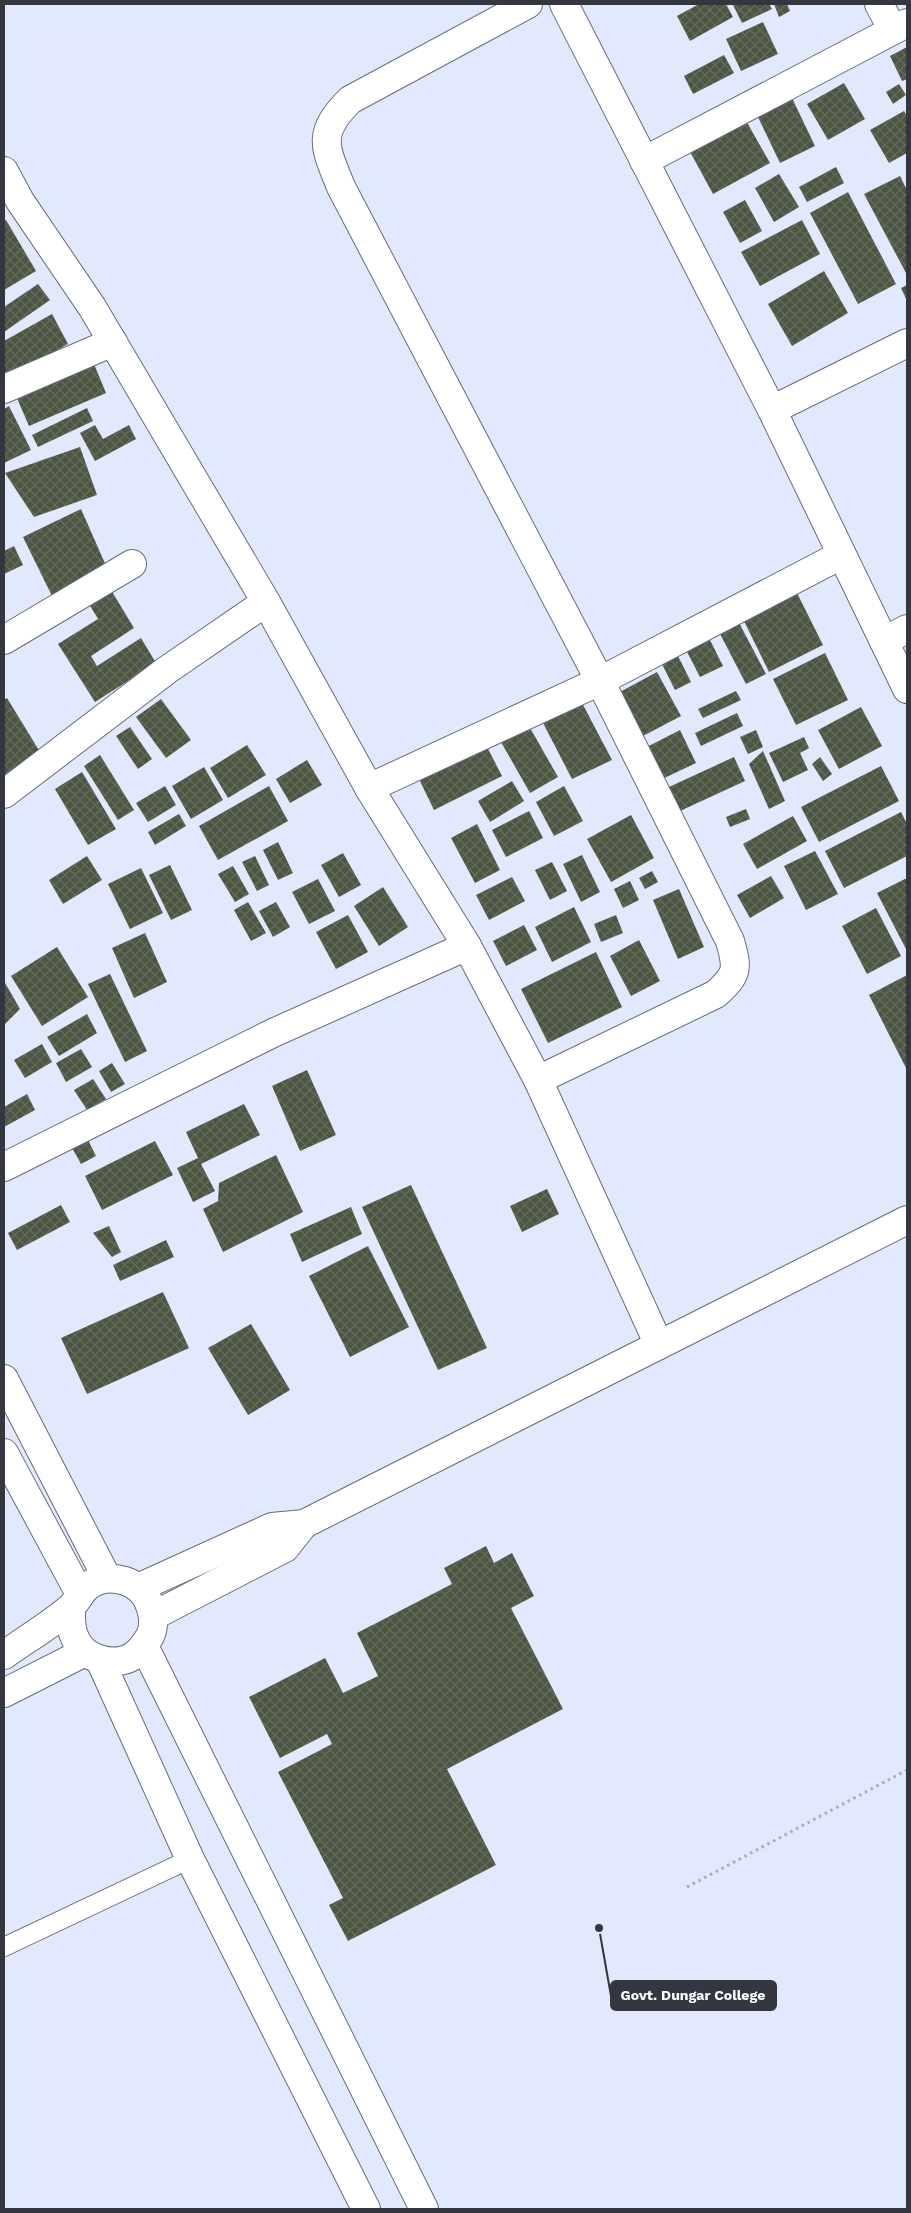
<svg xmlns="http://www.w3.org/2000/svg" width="911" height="2213" viewBox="0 0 911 2213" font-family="'Work Sans',sans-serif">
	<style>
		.building { fill: url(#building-cross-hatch) }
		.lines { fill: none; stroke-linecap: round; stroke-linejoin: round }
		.lane-casing { stroke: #666c80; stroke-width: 20 }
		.street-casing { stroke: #666c80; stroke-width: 30 }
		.secondary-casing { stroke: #666c80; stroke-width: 30 }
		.path { stroke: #a7acbb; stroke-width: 3; stroke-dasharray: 2.5 4; stroke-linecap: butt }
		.lane { stroke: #fff; stroke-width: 18 }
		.street { stroke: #fff; stroke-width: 28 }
		.secondary { stroke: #fff; stroke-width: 28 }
		.leader { fill: none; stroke: #343740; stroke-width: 2 }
		.callout-dot { fill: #343740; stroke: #e3e9fc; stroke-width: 2 }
		.callout { fill: #343740; stroke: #343740; stroke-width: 2 }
		.callout-label { font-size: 14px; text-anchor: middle; font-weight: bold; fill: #fff }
	</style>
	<defs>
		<pattern id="building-cross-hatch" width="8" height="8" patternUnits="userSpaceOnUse" patternTransform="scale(1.25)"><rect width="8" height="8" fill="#4c5642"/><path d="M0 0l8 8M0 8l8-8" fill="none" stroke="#646c5c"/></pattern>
	</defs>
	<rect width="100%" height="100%" fill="#e3e9fc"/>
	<g class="building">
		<polygon points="699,4 726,4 733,17 690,41 677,16"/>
		<polygon points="735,4 769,4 772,9 742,23 733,5"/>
		<polygon points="774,4 787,4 790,11 779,17"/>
		<polygon points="763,22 778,54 741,71 726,39"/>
		<polygon points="907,47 907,79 902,81 890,56"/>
		<polygon points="724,55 734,73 693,94 684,76"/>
		<polygon points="844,83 865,119 828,140 807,104"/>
		<polygon points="899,84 906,95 893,104 886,92"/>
		<polygon points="792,98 815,146 780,163 757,115"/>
		<polygon points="904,111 907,116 907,153 889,163 870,130"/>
		<polygon points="744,117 770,163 713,194 688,148"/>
		<polygon points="836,167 844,183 807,202 799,187"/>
		<polygon points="779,174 799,207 774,222 755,188"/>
		<polygon points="900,176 907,190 906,273 864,194"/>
		<polygon points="848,192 896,284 858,304 810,213"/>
		<polygon points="745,200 762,231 740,243 723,212"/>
		<polygon points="6,220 36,271 4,290 4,221"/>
		<polygon points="802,220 820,254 760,286 741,252"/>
		<polygon points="824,271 848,313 792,346 768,304"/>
		<polygon points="38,284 50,300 4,332 4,307"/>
		<polygon points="907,285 907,301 901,288"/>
		<polygon points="52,314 68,344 6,379 4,370 4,341"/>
		<polygon points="94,364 106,393 29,426 16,396"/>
		<polygon points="9,406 31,450 4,463 4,409"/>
		<polygon points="87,408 93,421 38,447 32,435"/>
		<polygon points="95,425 103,439 129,425 136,439 95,461 80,433"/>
		<polygon points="80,447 97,495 34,517 5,473"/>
		<polygon points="81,509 107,568 53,598 23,537"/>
		<polygon points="14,546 23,565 4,574 4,551"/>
		<polygon points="111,590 134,628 91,656 97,666 141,638 156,663 95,702 58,644 98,619 89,604"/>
		<polygon points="796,591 823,645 769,672 742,617"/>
		<polygon points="737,619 766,674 746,684 718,630"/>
		<polygon points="708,636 723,666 700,677 685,648"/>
		<polygon points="675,650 691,682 675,690 659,658"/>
		<polygon points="825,653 848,700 796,725 773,679"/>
		<polygon points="657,672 681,716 643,736 620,692"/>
		<polygon points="736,691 741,700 703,718 698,709"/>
		<polygon points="7,698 40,752 4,775 4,700"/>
		<polygon points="161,699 191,740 166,758 136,717"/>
		<polygon points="581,701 612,760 572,779 542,721"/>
		<polygon points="861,707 882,746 839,769 818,730"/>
		<polygon points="737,713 743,726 701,746 695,733"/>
		<polygon points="529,726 558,777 530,793 501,742"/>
		<polygon points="130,727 152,759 138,769 116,736"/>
		<polygon points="680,730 696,763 658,781 643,749"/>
		<polygon points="756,730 763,747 748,754 740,737"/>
		<polygon points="804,737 809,748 800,753 808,770 783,782 769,753"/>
		<polygon points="485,743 502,776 434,810 418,777"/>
		<polygon points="247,745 266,775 228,798 210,768"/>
		<polygon points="763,751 785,801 769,809 749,764"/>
		<polygon points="100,755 134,810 118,820 84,766"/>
		<polygon points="734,757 745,781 680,811 669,787"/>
		<polygon points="820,757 832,774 823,781 812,764"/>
		<polygon points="307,760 322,785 290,803 276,779"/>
		<polygon points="881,766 899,801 819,842 801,807"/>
		<polygon points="204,767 223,800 191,819 172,786"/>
		<polygon points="82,772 116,829 88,845 55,789"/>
		<polygon points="512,781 524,801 490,822 478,801"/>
		<polygon points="165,786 176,805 148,822 136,803"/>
		<polygon points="269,786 288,821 218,860 199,826"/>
		<polygon points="564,786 583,821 554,836 536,802"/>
		<polygon points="746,809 750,819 730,827 726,817"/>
		<polygon points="529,811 543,838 506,857 492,830"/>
		<polygon points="901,812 907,824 907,856 844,888 825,851"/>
		<polygon points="179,814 186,826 155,845 148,832"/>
		<polygon points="631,815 654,858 611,882 587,839"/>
		<polygon points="793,816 807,841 757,869 743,844"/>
		<polygon points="477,824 500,870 475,883 451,838"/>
		<polygon points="278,842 293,873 278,880 263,850"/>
		<polygon points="815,851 838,894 806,910 784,866"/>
		<polygon points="343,853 361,885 339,897 321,865"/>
		<polygon points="582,855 600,892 581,902 563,864"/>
		<polygon points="87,856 102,880 63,904 49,880"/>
		<polygon points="255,856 269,885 257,891 242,862"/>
		<polygon points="552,862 567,891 550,900 535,870"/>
		<polygon points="170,865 192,910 171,920 149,875"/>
		<polygon points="233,866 249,894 235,902 218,874"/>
		<polygon points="141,868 163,913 130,929 108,884"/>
		<polygon points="652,871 658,882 645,889 639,878"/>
		<polygon points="771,876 784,898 750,918 737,895"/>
		<polygon points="512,877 525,901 489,920 476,895"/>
		<polygon points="907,878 907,951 877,893"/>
		<polygon points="318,879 335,911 309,924 292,892"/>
		<polygon points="630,881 639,900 623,908 614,889"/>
		<polygon points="383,887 408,927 379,946 354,906"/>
		<polygon points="679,889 704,947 678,959 653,900"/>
		<polygon points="248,902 266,933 251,941 234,910"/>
		<polygon points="276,902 290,927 273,937 259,911"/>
		<polygon points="574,907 591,942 552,962 535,927"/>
		<polygon points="876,908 901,956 867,974 842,926"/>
		<polygon points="348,915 368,952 336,969 316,932"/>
		<polygon points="616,915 623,933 601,942 594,924"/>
		<polygon points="524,925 537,950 506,966 493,941"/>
		<polygon points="145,933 167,982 134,998 112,948"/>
		<polygon points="639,940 660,981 631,996 610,956"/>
		<polygon points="57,947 88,997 42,1026 11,976"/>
		<polygon points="596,952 622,1007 548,1043 521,989"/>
		<polygon points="110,974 147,1051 125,1062 88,984"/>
		<polygon points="907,975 907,1070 869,995"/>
		<polygon points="4,981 20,1009 4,1025"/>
		<polygon points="87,1014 97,1033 59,1056 47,1037"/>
		<polygon points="42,1044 52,1062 25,1078 14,1060"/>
		<polygon points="81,1049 92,1067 66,1082 56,1063"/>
		<polygon points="112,1063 125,1084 111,1092 99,1071"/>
		<polygon points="307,1070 336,1135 300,1151 272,1086"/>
		<polygon points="93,1079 106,1099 87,1110 74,1090"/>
		<polygon points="27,1094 35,1110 4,1127 4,1107"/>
		<polygon points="244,1104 260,1135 201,1164 215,1191 193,1202 177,1168 198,1158 186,1132"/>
		<polygon points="87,1138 96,1156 81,1164 71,1146"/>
		<polygon points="155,1141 173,1175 102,1210 85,1176"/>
		<polygon points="276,1155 303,1212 223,1252 203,1209 218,1201 219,1183"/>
		<polygon points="411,1185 487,1348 438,1370 362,1207"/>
		<polygon points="547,1189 559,1214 522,1232 510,1206"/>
		<polygon points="61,1205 70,1222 17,1250 8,1233"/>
		<polygon points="351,1207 362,1234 302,1262 290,1234"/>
		<polygon points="109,1226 121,1252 112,1257 93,1233"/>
		<polygon points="166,1240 174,1257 120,1281 113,1265"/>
		<polygon points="368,1246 409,1327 350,1357 309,1276"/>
		<polygon points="163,1292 189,1348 87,1394 61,1338"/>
		<polygon points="251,1324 290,1390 248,1415 208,1348"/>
		<polygon points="486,1546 494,1563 512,1553 534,1596 511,1608 563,1709 447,1769 496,1865 348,1941 329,1905 343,1898 278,1772 332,1744 327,1734 280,1758 249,1697 325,1658 343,1693 378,1676 357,1633 452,1584 444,1568"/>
	</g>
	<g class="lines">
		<g class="lane-casing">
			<polyline id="lane" points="4,1947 190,1859"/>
		</g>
		<g class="street-casing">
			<g id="street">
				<path d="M528 4 350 100C316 134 325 147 341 187L600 681 730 941C738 969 738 974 716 994L538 1080"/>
				<polyline points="564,4 772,410 907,689"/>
				<polyline points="879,4 893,30"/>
				<polyline points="644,161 907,23"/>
				<polyline points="4,171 20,201 92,307 266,602 369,788 467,946 538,1080 659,1345"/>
				<polyline points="4,389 113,342"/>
				<polyline points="772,410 907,343"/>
				<polyline points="4,640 132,564"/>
				<polyline points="884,641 907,629"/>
				<polyline points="369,788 600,681 841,555"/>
				<polyline points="4,794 167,670 266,602"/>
				<polyline points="4,1167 273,1033 467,946"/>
			</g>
		</g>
		<g class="secondary-casing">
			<g id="secondary">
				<polyline points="4,1379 107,1578"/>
				<polyline points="4,1453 80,1594"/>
				<polyline points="138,1588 272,1527 304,1524 907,1220"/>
				<polyline points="153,1616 285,1548 304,1524"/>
				<polyline points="144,1646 424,2209"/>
				<path d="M4 1655C25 1640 49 1626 69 1609 78 1602 80 1590 91 1584 111 1572 141 1581 149 1603 153 1613 155 1626 150 1636 145 1644 141 1651 133 1656 114 1668 83 1659 75 1638 70 1628 71 1619 71 1608"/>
				<polyline points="100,1660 190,1859 366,2209"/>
				<polyline points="4,1693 85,1652"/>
			</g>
		</g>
		<polyline class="path" points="687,1887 907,1770"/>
		<use href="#lane" class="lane"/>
		<use href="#street" class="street"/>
		<use href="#secondary" class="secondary"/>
	</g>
	<path class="leader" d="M599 1928L611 1996"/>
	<circle class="callout-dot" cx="599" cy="1928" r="5"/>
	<rect class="callout" x="611" y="1981" width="165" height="29" rx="5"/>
	<g class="callout-label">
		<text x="693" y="2000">Govt. Dungar College</text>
	</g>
	<rect width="911" height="2213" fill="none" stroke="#343740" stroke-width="10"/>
</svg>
